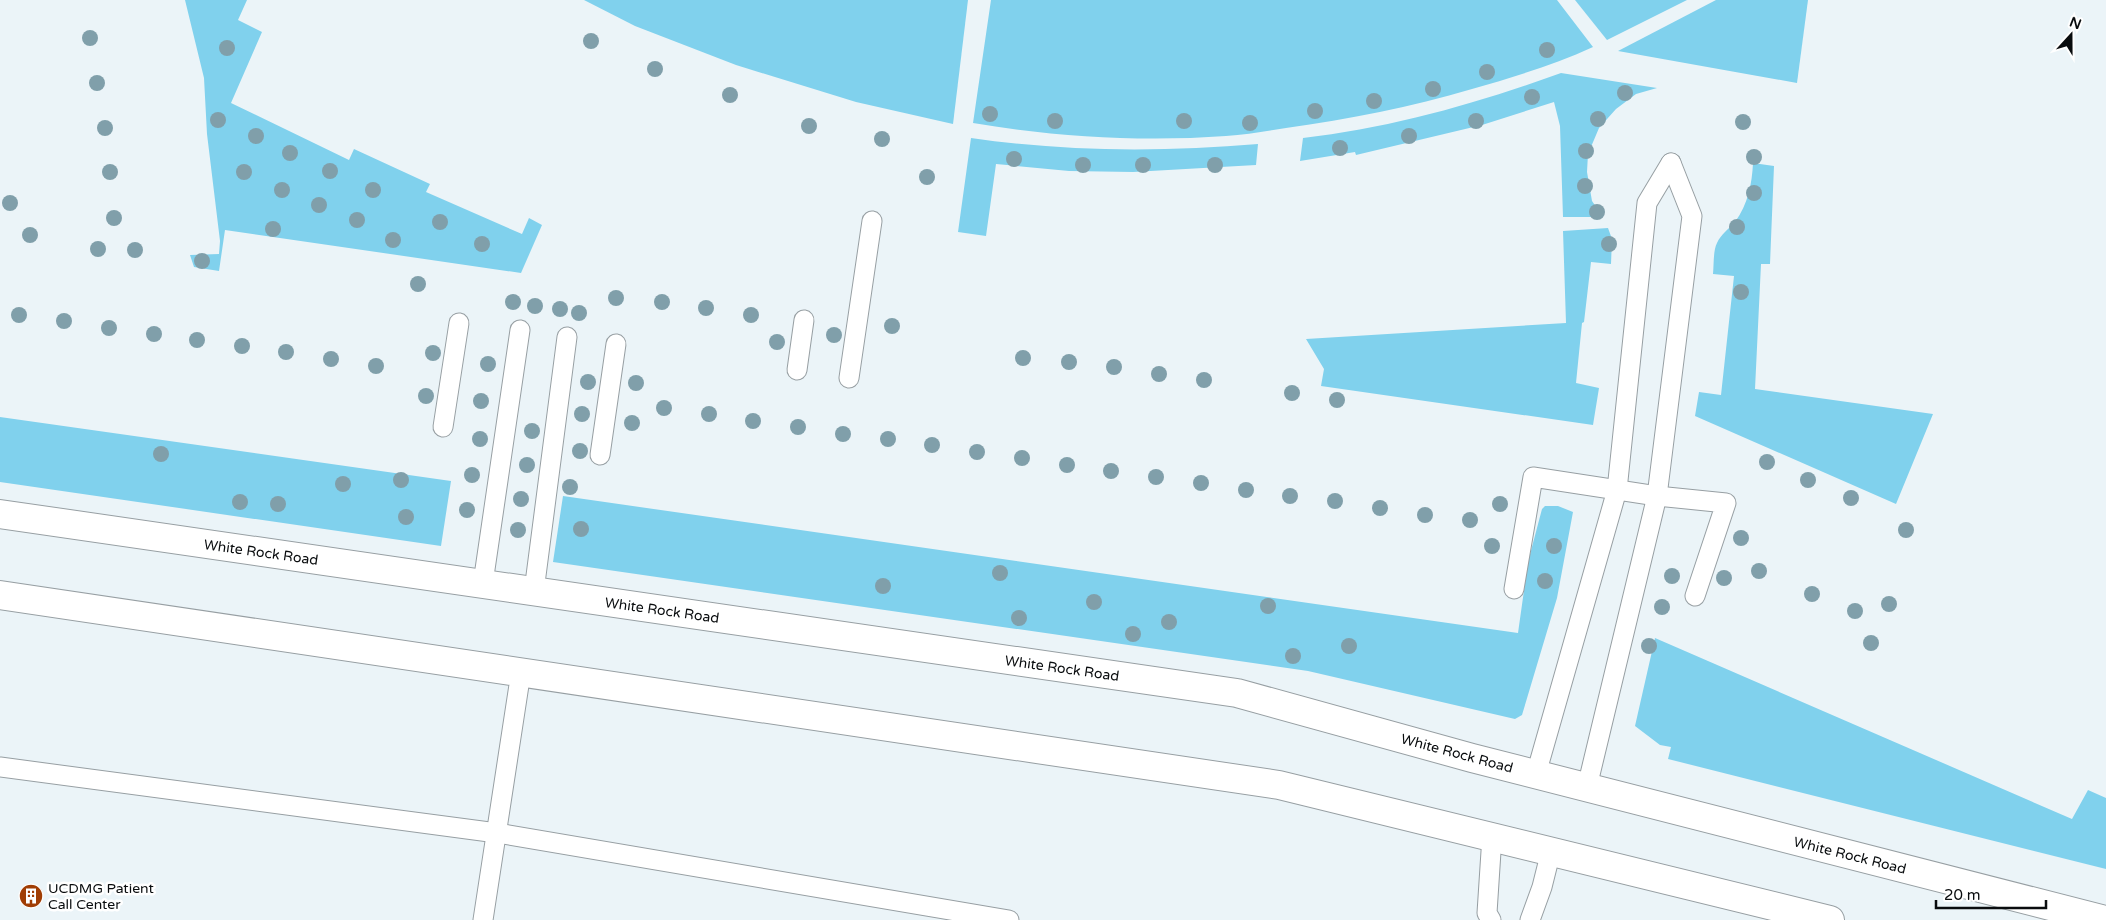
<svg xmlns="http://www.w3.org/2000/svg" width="2106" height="920" viewBox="0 0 2106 920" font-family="'Varela Round',sans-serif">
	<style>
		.green { fill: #80d1ed }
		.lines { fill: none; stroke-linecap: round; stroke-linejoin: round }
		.lane-casing { stroke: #979fa3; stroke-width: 21 }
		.secondary-casing { stroke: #979fa3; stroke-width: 30 }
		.lane { stroke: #fff; stroke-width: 19 }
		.secondary { stroke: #fff; stroke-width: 28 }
		.tree { fill: #809faa }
		.labels { text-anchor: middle; stroke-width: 5; stroke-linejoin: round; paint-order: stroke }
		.street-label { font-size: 14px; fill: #090c0e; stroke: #fff }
		.poi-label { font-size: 14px; fill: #090c0e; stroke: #fff; text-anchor: start }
	</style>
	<rect width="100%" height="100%" fill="#ebf4f8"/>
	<g class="green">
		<polygon points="185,0 247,0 238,20 262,32 231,103 349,160 354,149 430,184 426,192 522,234 529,218 542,225 521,273 225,230 219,271 194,267 190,255 219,254 220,241 207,134 204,78"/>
		<polygon points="584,0 968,0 953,124 856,102 736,65 635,26"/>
		<path d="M991 0H1557L1593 47C1554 65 1513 77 1472 89 1411 107 1349 119 1286 128 1267 131 1246 135 1226 136 1142 142 1056 137 973 123Z"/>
		<polygon points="1575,0 1687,0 1607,40"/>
		<polygon points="1716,0 1808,0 1797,83 1618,51"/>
		<path d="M1561 73 1657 88 1636 94 1616 109 1599 128 1588 154 1587 172 1592 201 1603 217H1563L1560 126 1554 102 1482 125 1356 155 1355 152 1300 161 1303 138C1391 128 1478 103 1561 73Z"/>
		<path d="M971 138C1067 152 1162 152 1258 144L1256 165 1133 172 1069 171 996 164 986 236 958 232Z"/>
		<path d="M1753 163 1774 166 1770 264H1761L1755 389 1933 414 1896 504 1695 416 1699 392 1721 395 1734 276 1713 274C1714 264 1713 251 1717 243 1721 234 1729 229 1735 222 1748 204 1752 184 1753 163Z"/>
		<polygon points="1608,228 1612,239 1611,264 1591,262 1584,322 1582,323 1576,383 1599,388 1593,425 1321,386 1324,369 1306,339 1566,323 1563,231"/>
		<polygon points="0,417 451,481 441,546 0,482"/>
		<polygon points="563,496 1518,633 1528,562 1542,509 1545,506 1558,506 1573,512 1557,598 1522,715 1515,719 1308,671 553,562"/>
		<polygon points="1655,638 2072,819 2088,790 2106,798 2106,869 1668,759 1671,747 1660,745 1635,726"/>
	</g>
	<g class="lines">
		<g class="lane-casing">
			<g id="lane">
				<polyline points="797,370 804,320"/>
				<polyline points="849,378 872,221"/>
				<polyline points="443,427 459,323"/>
				<polyline points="600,455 616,344"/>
				<polyline points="483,583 520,330"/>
				<polyline points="1514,589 1533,477 1657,496 1726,503 1695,596"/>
				<polyline points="534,591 567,337"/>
				<polyline points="0,767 497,833 1009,920"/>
				<polyline points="1536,774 1617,490 1647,203 1671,163"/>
				<polyline points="1587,787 1657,496 1692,216 1671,163"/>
				<polyline points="483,920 521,672"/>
				<polyline points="1491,920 1487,913 1492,836"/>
				<polyline points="1530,920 1542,887 1551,851"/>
			</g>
		</g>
		<g class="secondary-casing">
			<g id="secondary">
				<polyline points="0,514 1237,693 1472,758 2105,920"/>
				<polyline points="0,595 1279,785 1830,920"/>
			</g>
		</g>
		<use href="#lane" class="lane"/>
		<use href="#secondary" class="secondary"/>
	</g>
	<g class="tree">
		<circle cx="90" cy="38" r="8"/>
		<circle cx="591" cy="41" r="8"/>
		<circle cx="227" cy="48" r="8"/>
		<circle cx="1547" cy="50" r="8"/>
		<circle cx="655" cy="69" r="8"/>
		<circle cx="1487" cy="72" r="8"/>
		<circle cx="97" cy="83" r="8"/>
		<circle cx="1433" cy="89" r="8"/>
		<circle cx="1625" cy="93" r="8"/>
		<circle cx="730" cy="95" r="8"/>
		<circle cx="1532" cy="97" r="8"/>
		<circle cx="1374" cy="101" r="8"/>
		<circle cx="1315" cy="111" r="8"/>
		<circle cx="990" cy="114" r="8"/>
		<circle cx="1598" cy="119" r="8"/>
		<circle cx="218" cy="120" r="8"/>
		<circle cx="1055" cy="121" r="8"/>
		<circle cx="1184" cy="121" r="8"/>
		<circle cx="1476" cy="121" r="8"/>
		<circle cx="1743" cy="122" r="8"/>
		<circle cx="1250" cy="123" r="8"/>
		<circle cx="809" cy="126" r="8"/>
		<circle cx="105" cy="128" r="8"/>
		<circle cx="256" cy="136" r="8"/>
		<circle cx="1409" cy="136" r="8"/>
		<circle cx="882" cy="139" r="8"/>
		<circle cx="1340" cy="148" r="8"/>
		<circle cx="1586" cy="151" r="8"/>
		<circle cx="290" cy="153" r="8"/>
		<circle cx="1754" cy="157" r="8"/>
		<circle cx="1014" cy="159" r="8"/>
		<circle cx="1083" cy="165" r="8"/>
		<circle cx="1143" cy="165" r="8"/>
		<circle cx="1215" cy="165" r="8"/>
		<circle cx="330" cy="171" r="8"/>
		<circle cx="110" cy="172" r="8"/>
		<circle cx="244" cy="172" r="8"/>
		<circle cx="927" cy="177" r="8"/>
		<circle cx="1585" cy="186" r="8"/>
		<circle cx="282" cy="190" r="8"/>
		<circle cx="373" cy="190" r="8"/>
		<circle cx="1754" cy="193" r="8"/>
		<circle cx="10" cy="203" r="8"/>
		<circle cx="319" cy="205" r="8"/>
		<circle cx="1597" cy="212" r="8"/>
		<circle cx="114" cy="218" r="8"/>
		<circle cx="357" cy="220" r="8"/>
		<circle cx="440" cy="222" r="8"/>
		<circle cx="1737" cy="227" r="8"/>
		<circle cx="273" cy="229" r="8"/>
		<circle cx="30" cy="235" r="8"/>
		<circle cx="393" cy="240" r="8"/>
		<circle cx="482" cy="244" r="8"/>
		<circle cx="1609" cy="244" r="8"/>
		<circle cx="98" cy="249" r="8"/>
		<circle cx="135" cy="250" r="8"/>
		<circle cx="202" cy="261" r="8"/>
		<circle cx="418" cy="284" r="8"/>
		<circle cx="1741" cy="292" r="8"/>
		<circle cx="616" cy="298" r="8"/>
		<circle cx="513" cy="302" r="8"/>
		<circle cx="662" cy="302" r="8"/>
		<circle cx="535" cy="306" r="8"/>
		<circle cx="706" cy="308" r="8"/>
		<circle cx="560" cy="309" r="8"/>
		<circle cx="579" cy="313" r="8"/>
		<circle cx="19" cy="315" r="8"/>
		<circle cx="751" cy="315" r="8"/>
		<circle cx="64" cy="321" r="8"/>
		<circle cx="892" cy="326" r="8"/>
		<circle cx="109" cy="328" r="8"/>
		<circle cx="154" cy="334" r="8"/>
		<circle cx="834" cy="335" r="8"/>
		<circle cx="197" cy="340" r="8"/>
		<circle cx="777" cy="342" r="8"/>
		<circle cx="242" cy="346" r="8"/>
		<circle cx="286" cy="352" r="8"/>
		<circle cx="433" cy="353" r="8"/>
		<circle cx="1023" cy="358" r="8"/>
		<circle cx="331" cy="359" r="8"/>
		<circle cx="1069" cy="362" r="8"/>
		<circle cx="488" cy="364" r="8"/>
		<circle cx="376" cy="366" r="8"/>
		<circle cx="1114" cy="367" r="8"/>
		<circle cx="1159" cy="374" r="8"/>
		<circle cx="1204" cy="380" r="8"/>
		<circle cx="588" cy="382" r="8"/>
		<circle cx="636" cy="383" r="8"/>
		<circle cx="1292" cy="393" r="8"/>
		<circle cx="426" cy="396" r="8"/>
		<circle cx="1337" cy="400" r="8"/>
		<circle cx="481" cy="401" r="8"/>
		<circle cx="664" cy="408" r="8"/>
		<circle cx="582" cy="414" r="8"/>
		<circle cx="709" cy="414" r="8"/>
		<circle cx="753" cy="421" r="8"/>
		<circle cx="632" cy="423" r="8"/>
		<circle cx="798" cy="427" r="8"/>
		<circle cx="532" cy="431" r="8"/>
		<circle cx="843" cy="434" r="8"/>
		<circle cx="480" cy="439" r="8"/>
		<circle cx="888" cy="439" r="8"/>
		<circle cx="932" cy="445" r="8"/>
		<circle cx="580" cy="451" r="8"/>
		<circle cx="977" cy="452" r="8"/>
		<circle cx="161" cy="454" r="8"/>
		<circle cx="1022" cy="458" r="8"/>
		<circle cx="1767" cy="462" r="8"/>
		<circle cx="527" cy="465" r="8"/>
		<circle cx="1067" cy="465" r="8"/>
		<circle cx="1111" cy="471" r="8"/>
		<circle cx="472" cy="475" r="8"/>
		<circle cx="1156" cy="477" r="8"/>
		<circle cx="401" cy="480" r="8"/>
		<circle cx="1808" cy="480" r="8"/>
		<circle cx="1201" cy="483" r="8"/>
		<circle cx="343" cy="484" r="8"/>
		<circle cx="570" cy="487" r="8"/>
		<circle cx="1246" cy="490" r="8"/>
		<circle cx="1290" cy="496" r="8"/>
		<circle cx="1851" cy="498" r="8"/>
		<circle cx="521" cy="499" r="8"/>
		<circle cx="1335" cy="501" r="8"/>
		<circle cx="240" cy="502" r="8"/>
		<circle cx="278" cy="504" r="8"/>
		<circle cx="1500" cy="504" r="8"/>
		<circle cx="1380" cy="508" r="8"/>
		<circle cx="467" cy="510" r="8"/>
		<circle cx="1425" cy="515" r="8"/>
		<circle cx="406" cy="517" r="8"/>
		<circle cx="1470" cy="520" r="8"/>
		<circle cx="581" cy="529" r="8"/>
		<circle cx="518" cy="530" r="8"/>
		<circle cx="1906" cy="530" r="8"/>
		<circle cx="1741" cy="538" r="8"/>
		<circle cx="1492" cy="546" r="8"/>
		<circle cx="1554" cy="546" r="8"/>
		<circle cx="1759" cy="571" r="8"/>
		<circle cx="1000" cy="573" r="8"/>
		<circle cx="1672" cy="576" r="8"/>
		<circle cx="1724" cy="578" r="8"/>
		<circle cx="1545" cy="581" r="8"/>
		<circle cx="883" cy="586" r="8"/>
		<circle cx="1812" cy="594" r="8"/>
		<circle cx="1094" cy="602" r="8"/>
		<circle cx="1889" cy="604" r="8"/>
		<circle cx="1268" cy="606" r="8"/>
		<circle cx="1662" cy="607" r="8"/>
		<circle cx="1855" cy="611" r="8"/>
		<circle cx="1019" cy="618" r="8"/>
		<circle cx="1169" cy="622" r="8"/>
		<circle cx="1133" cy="634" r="8"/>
		<circle cx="1871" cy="643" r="8"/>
		<circle cx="1349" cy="646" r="8"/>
		<circle cx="1649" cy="646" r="8"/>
		<circle cx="1293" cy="656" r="8"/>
	</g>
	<defs>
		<g id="building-disc" transform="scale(1.25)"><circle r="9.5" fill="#a03d04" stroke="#fff"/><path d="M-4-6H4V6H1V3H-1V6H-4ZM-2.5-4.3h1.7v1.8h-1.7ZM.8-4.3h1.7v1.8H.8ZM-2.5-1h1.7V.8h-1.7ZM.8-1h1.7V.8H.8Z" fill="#fff"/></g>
	</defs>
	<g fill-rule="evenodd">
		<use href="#building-disc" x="31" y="896"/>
	</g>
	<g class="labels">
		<g class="street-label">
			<text transform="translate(261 552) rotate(8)" y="5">White Rock Road</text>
			<text transform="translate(662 610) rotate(8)" y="5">White Rock Road</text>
			<text transform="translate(1062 668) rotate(8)" y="5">White Rock Road</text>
			<text transform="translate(1457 753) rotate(15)" y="5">White Rock Road</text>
			<text transform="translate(1850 855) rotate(14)" y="5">White Rock Road</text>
		</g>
		<g class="poi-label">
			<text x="48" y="893">UCDMG Patient<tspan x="48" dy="16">Call Center</tspan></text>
		</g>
	</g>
	<g transform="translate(2071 35) rotate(21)" stroke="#ffffff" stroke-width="4" paint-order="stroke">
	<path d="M0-4L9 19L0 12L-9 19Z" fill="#090c0e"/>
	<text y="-8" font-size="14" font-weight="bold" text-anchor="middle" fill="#090c0e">N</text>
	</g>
	<path d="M1936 900v8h110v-8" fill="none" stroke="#090c0e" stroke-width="2.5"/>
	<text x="1944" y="900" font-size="15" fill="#090c0e" stroke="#ffffff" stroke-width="4" paint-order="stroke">20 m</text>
</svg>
